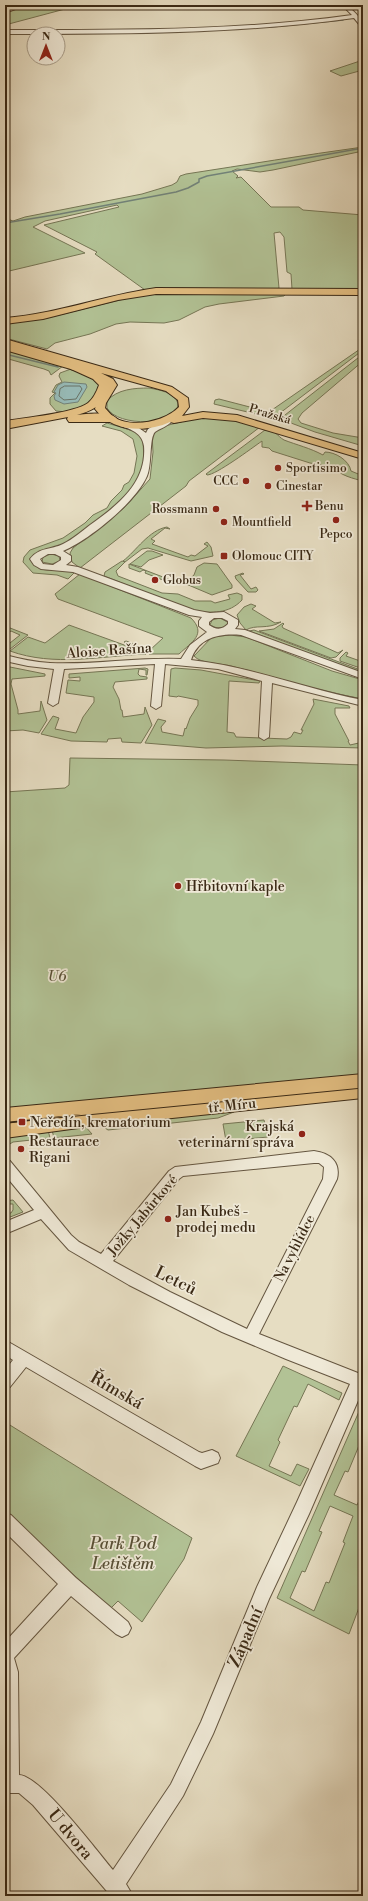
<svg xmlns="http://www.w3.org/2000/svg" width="368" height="1901" viewBox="0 0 368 1901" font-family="'Libre Bodoni',serif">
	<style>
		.green { fill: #b2c295; stroke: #767655; fill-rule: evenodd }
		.water { fill: #97bbb8; stroke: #728177 }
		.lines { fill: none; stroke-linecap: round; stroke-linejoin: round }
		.shore { stroke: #687266; stroke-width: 1 }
		.stream { stroke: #728177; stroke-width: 1.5 }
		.minor-casing { stroke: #655640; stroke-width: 2 }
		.major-casing { stroke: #3a2915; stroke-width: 2 }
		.highway-casing { stroke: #3a2915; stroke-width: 2 }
		.minor { fill: #efe9d7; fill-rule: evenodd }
		.major { fill: #e3be81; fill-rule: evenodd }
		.highway { fill: #e3be81; fill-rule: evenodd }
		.tram { stroke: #3a2915; stroke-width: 1 }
		.rail { stroke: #3a2915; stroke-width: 1.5; stroke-dasharray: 3 3; stroke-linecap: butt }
		.poi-dot { fill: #8f2418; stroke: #efe9d7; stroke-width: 1.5 }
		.labels { text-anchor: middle; stroke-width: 3.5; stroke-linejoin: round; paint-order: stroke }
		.far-street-label { font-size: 12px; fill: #3a2915; stroke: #efe9d7 }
		.far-poi-label { font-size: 12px; fill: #3a2915; stroke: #efe9d7; text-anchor: start }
		.street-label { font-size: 14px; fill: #3a2915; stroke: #efe9d7 }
		.poi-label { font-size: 14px; fill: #3a2915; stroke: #efe9d7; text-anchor: start }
		.park-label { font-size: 14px; font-style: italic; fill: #584f35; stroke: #efe9d7 }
		.near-street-label { font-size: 17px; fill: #3a2915; stroke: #efe9d7 }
		.near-park-label { font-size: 17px; font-style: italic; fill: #584f35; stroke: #efe9d7 }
	</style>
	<rect width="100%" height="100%" fill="#e6ddc2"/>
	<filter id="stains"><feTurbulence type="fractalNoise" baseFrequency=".005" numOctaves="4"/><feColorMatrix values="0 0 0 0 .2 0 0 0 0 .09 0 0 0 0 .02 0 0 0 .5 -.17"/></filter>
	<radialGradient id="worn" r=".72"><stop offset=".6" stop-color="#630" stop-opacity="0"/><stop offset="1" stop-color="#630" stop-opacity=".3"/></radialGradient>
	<g class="green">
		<polygon points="24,5 55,5 65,9 5,25 5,14 19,7 24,8"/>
		<polygon points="363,60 363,70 341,76 330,71"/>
		<path d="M363 147V151L273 170 260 172 237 169 232 171 238 176 236 178 241 177 271 207H299L303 210 363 215V289H292L291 274 287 272 284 237 280 232 274 233 279 288 277 289 175 288 145 290 95 254 97 252 44 225 119 207 117 205 45 221 33 227 85 253 5 272V218L13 221 25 217 142 194 172 185 177 182 180 176 186 174C245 165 304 155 363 147Z"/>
		<polygon points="155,293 286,294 284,296 219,304 205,307 179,320 164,323 130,322 116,324 90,334 55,343 47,349 5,338 5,323 43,319 140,295"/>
		<polygon points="363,347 363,350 280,413 268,416 260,415 214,404 215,400 219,399 269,412"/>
		<polygon points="5,350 63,366 51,375 49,371 44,369 5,358"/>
		<polygon points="363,354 363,361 302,413 298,419 301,423 333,433 363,438 363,446 315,432 283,420 282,419 285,415"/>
		<polygon points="71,369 88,374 102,386 87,406 66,412 56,411 50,404 50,398 55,393 52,392 56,385 62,382 59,376 60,373"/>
		<path d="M149 388C160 390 173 392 178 403 179 427 117 427 107 408V401C117 389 135 388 149 388Z"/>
		<polygon points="200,417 230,419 260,427 189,481 186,486 80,568 72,562 70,553 73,548 124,508 150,479 153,452 152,435 161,427"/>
		<polygon points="107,423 137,432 143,441 144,460 141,472 132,490 116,506 66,544 40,551 31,558 33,564 40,569 47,570 76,571 68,579 57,575 33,573 23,562 24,557 30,550 63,538 85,523 93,515 107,508 111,501 122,490 124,485 129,482 134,473 137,456 133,439 121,431 102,426"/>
		<path d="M265 430C276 430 277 436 284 440 297 445 310 448 323 455L325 452C335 452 349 460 351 471L363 476V481C355 479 338 475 334 467L310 463 272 451 269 448 262 447V441C252 448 216 475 207 475L206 474Z"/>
		<path d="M167 527 170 529 165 528 151 539 155 541 152 544 188 557 191 555 195 556 208 546 204 544 207 542 211 547 213 556 191 561 148 548 142 549 125 562 123 561C136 551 149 530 167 527Z"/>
		<polygon points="147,551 152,551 163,555 149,560 141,567 130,564"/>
		<polygon points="51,554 59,556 60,561 52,564 42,562 43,557"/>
		<path d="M122 561 125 562 116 571 118 576 162 593 178 594 195 601H211L215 603 230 599 228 595 237 593 242 595V600C229 614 212 613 193 611L104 576 105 572Z"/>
		<polygon points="204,563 217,564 232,585 232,588 212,595 186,584 186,582 194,575 197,567"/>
		<polygon points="129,564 176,582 173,584 145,573 146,571 143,570 140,572 129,568"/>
		<polygon points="243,573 244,574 240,575 251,589 256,587 258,590 256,592 248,592 236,579 235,576"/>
		<path d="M80 574 191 618C207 634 192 642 179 654H149L147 651 124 642 126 641 150 650 163 638 58 599 55 594Z"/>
		<path d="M251 604 256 606 252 609 275 623 281 622C267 630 256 624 246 630L240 623 237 615 244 607Z"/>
		<polygon points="220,618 229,623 226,627 217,628 210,625 212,620"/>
		<polygon points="283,623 284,624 282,626 283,628 338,653 343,650 336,657 331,658 259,631 274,629"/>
		<path d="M69 625 138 650 146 654C101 656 54 667 10 651L28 637 45 643Z"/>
		<polygon points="5,626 28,635 5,653 5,647 20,635 11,631 5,635"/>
		<polygon points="254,630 363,671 363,674 249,631"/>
		<path d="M230 635 246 637 332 671 363 680V699C318 691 275 677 231 666 219 663 201 664 194 656L212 637Z"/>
		<polygon points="346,652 348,653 346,656 363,662 363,669 340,661 340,658"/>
		<polygon points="5,666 45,674 45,676 12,679 11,684 18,710 18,714 40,711 41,701 47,720 39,733 23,730 5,731"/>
		<polygon points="145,668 148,669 147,675 146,675 146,670 139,669 138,674 140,676 147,677 147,679 115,682 113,687 119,699 121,710 122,710 123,717 144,714 145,707 152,725 141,743 122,742 121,738 108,739 107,742 71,741 41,734 53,716 59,718 55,729 76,733 83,717 94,702 94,697 66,693 68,680 80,681 80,677 69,678 69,674"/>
		<polygon points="175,668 201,670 260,681 259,683 229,681 227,732 234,733 236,737 287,739 291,737 294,732 301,734 303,730 301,730 314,704 313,699 349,706 350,708 335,708 335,714 349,741 348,741 350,745 363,742 363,748 282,746 206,748 145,743 158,719 166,721 161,727 162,732 183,736 185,728 186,729 190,718 198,705 198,700 178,696 177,697 169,696 171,669"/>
		<polygon points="70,758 224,760 363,765 363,1074 5,1110 5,792 65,788 69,785"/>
		<polygon points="227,1110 234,1112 218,1118 108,1130 105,1128 106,1125"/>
		<polygon points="264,1120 268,1137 226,1141 223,1124"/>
		<polygon points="84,1125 92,1134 54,1138 52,1130"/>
		<polygon points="48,1130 50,1138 13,1142 5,1147 5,1135"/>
		<polygon points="13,1200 23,1212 5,1219 5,1213 11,1213 13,1210 13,1204 5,1204 5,1201"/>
		<polygon points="283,1366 342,1393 339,1400 308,1384 297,1407 294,1406 278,1440 280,1442 269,1466 291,1476 297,1464 309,1469 300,1486 236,1456"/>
		<path d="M361 1407 363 1408V1429L361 1434 363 1436 348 1472 345 1471 334 1495 357 1505 363 1493V1597L349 1634 277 1598ZM330 1506 353 1516 343 1542 345 1543 329 1583 326 1582 314 1611 290 1598 302 1571 305 1572 322 1532 319 1531Z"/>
		<polygon points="5,1422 192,1538 184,1559 142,1622 118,1601 111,1608 5,1514"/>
	</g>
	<polygon class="water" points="64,382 86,384 87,387 78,402 64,404 55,400 54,396 56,393 54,392 58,385"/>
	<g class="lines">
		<polygon class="shore" points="65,386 80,386 82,389 76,399 64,400 59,396 60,389"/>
		<g class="stream">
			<polyline points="271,27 343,20"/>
			<polyline points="45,34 55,34"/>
			<polyline points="5,223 60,214 176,192 188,188 199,182 199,179 207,176 363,148"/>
			<polyline points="5,354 58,367"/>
		</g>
		<g class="minor-casing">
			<g id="minor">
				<path d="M342 5H347C354 12 363 18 363 29L354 18C239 34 121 34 5 34V30C121 30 238 31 352 15Z"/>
				<polygon points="16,6 18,8 5,13 5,10"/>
				<path d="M164 420H167L171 422C167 427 160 428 155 432 149 438 152 465 147 476 136 502 89 540 63 551L71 556V561L66 565 78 567 194 610 210 613 224 612 238 620V625L235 629 245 630 363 673V679L241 635C221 633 198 637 191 660 249 666 305 689 363 700V706L272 683 269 737 264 740 259 737 262 681 218 669 165 664 161 706 156 709 151 706 155 664 64 669 58 703 53 706 48 703 54 669 28 666 5 661V655C20 659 35 662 50 663 94 665 137 657 181 659L190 645 207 632 199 626V621L202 617 189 615 73 572 41 569 34 565 30 559C39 547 51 550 63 544 73 539 81 532 90 525 117 506 147 483 144 446 142 433 131 429 120 426V422L136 426 146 433 148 429ZM48 554H55L61 557V560L53 565 43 564 40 559ZM214 618H222L228 621V624C222 630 216 630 209 625V622Z"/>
				<path d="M314 1151C330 1153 341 1162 337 1179L259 1334 363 1375V1389L309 1514 269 1599 213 1734 183 1796 126 1884 133 1896H111L33 1805 19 1793H5V1642L58 1584 5 1532V1513L11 1515 76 1578 128 1622 131 1628 128 1634 122 1637 116 1634 71 1596 14 1658 18 1672 19 1775C40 1775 97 1851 113 1870L171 1784 201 1722 257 1587 297 1502 350 1384 286 1359 222 1332 129 1285 69 1250 41 1219 5 1234V1222L34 1210 5 1175V1159L10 1161 71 1235 79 1242 101 1254 169 1171 175 1167ZM314 1163H319L324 1167 323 1179 247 1329 170 1292 113 1261 179 1179 183 1176Z"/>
				<polygon points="5,1340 199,1452 202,1453 212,1450 218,1453 220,1458 218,1463 201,1469 195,1466 26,1367 10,1387 5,1389 5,1370 13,1360 5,1355"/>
			</g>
		</g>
		<g class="major-casing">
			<g id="major">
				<path d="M156 288 363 289V295L156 294 118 300 43 319 5 324V318C57 314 105 295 156 288Z"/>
				<path d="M5 339 172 387 188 398 189 407 182 416 203 412 237 415 363 453V459L236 421 203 418 174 423 170 422C146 433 112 432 95 409 96 400 109 391 106 383L88 374 5 350ZM101 373 166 391 178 400 179 407C166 421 132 429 114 417 111 415 108 411 105 408L106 403 117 385 113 379Z"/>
				<polygon points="363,1074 363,1098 86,1127 5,1138 5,1124 81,1114 5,1122 5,1108"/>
			</g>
		</g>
		<g class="highway-casing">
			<path id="highway" d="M75 364 101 375 111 384C106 403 95 410 77 415 87 414 111 411 117 419L115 422H69L67 419 68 417 5 429V421C23 418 75 413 88 403 93 399 97 391 99 385L93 379 71 369 69 367Z"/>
		</g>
		<use href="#minor" class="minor"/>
		<use href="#major" class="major"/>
		<use href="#highway" class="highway"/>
		<polyline class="tram" points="5,1123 363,1088"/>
		<polyline class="rail" points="356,5 363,10"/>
	</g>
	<g class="poi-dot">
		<circle cx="278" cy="468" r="4"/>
		<circle cx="246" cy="481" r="4"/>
		<circle cx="268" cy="486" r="4"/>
		<path d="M305 500h4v4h4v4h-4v4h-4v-4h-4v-4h4z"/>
		<circle cx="216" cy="509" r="4"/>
		<circle cx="336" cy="520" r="4"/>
		<circle cx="224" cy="522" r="4"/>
		<rect x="220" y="552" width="8" height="8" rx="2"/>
		<circle cx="155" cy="580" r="4"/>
		<circle cx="178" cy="886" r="4"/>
		<rect x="18" y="1118" width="8" height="8" rx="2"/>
		<circle cx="302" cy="1134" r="4"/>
		<circle cx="21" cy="1149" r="4"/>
		<circle cx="168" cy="1219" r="4"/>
	</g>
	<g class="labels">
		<g class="far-street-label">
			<text transform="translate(270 414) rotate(17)" y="4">Pražská</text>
		</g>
		<g class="far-poi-label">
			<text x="286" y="472">Sportisimo</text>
			<text x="238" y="485" text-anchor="end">CCC</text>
			<text x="276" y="490">Cinestar</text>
			<text x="315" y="510">Benu</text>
			<text x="208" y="513" text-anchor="end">Rossmann</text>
			<text x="232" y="526">Mountfield</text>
			<text x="336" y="538" text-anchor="middle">Pepco</text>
			<text x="232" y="560">Olomouc CITY</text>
			<text x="163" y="584">Globus</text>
		</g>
		<g class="street-label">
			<text transform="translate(109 650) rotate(-4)" y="5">Aloise Rašína</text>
			<text transform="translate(232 1105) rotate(-6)" y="5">tř. Míru</text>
			<text transform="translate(142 1215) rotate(-50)" y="5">Jožky Jabůrkové</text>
			<text transform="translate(294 1248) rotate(-63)" y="5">Na vyhlídce</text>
		</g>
		<g class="poi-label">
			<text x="186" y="891">Hřbitovní kaple</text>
			<text x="30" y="1127">Neředín, krematorium</text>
			<text x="294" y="1131" text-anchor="end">Krajská<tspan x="294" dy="16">veterinární správa</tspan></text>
			<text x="29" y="1146">Restaurace<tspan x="29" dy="16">Rigani</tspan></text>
			<text x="176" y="1216">Jan Kubeš -<tspan x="176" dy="16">prodej medu</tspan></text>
		</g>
		<g class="park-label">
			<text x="57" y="981">U6</text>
		</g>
		<g class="near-street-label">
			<text transform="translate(176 1280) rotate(26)" y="6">Letců</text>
			<text transform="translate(117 1390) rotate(30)" y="6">Římská</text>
			<text transform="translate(245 1637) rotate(-67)" y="6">Západní</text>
			<text transform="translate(71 1834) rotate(50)" y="6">U dvora</text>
		</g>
		<g class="near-park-label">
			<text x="123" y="1549">Park Pod<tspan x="123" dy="20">Letištěm</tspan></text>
		</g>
	</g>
	<rect width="368" height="1901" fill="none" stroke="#e6ddc2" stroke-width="20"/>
	<rect x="6" y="6" width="356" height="1889" fill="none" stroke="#3a2915" stroke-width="2"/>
	<rect x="10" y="10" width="348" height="1881" fill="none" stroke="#3a2915"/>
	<g transform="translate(46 46)"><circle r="19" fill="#efe9d7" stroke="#a79c89"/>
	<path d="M0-3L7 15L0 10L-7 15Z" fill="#8f2418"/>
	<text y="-6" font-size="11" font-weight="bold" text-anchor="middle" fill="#3a2915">N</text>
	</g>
	<rect width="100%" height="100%" filter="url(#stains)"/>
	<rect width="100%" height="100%" fill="url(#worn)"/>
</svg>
